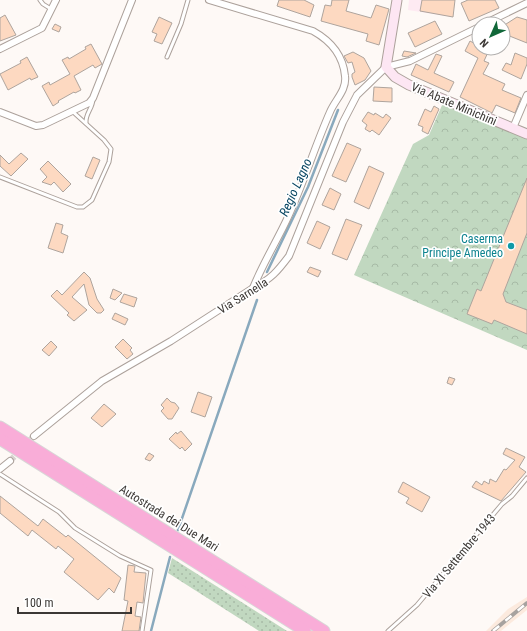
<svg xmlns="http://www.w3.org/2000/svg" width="527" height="631" viewBox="0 0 527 631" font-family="'Roboto Condensed',sans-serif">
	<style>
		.built { fill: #fceade }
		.education { fill: #feeaf2 }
		.grass { fill: url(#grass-dots) }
		.park { fill: url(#park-crowns) }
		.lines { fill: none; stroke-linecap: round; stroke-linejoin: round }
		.stream { stroke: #89a9bd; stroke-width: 2.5 }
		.building { fill: #fdd9c1; stroke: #aea49d }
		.street-tunnel { stroke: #d7d2cf; stroke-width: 6; stroke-dasharray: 6 3; stroke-linecap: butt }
		.lane-casing { stroke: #aca19b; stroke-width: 5 }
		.street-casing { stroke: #aca19b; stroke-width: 8 }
		.secondary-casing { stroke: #aca19b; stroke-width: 11 }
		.highway-casing { stroke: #d8d7d7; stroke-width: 13 }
		.lane { stroke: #fff; stroke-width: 3 }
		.street { stroke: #fff; stroke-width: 6 }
		.secondary { stroke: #fde6f3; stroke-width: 9 }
		.highway { stroke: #f9add8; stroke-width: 11 }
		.rail-casing { stroke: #a7a29f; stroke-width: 4 }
		.rail { stroke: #fff; stroke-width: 2.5; stroke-dasharray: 8; stroke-linecap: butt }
		.culture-dot { fill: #0f9aa8; stroke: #fff; stroke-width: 1.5 }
		.labels { text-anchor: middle; stroke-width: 3.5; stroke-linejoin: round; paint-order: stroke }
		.street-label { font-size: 12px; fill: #3c3835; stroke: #fff }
		.culture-label { font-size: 12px; fill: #0d838f; stroke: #fff; text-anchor: end }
		.water-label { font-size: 13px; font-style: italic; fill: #0a4864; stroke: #fff }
	</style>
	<defs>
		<pattern id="grass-dots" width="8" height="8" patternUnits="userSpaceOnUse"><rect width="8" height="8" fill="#c1d8c0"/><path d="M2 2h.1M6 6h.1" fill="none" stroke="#a7baa6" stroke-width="1.8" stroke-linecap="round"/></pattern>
		<pattern id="park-crowns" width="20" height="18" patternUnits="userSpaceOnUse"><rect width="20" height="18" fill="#c1d8c0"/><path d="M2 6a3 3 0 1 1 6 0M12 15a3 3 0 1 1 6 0" fill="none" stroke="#a7baa6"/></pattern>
	</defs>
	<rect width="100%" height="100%" fill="#fef9f6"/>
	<polygon class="built" points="527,597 527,610 501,631 486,631 508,609"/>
	<polygon class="education" points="409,0 455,0 452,17 408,10"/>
	<polygon class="grass" points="172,558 287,631 259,631 168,573"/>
	<polygon class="park" points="443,103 527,137 527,350 354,275 413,144 429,135"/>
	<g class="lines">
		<g class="stream">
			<polyline points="267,272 308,187 338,110"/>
			<polyline points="178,530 257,300"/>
			<polyline points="151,631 170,557"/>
		</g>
	</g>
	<g class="building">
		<polygon points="279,0 304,0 314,5 310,17 277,6"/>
		<polygon points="332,0 349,0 346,11 371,18 376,5 389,9 379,45 366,41 368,34 321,21 325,5 331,6"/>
		<polygon points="422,0 455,0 453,17 420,11"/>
		<polygon points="468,0 495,0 499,8 469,21 461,3"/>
		<polygon points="5,15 16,35 0,41 0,18"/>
		<polygon points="159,17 172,23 162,44 154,41 157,34 152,32"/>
		<polygon points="517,17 527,20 527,43 507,35 508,33 503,31 503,26"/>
		<polygon points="435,21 442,34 415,47 408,33"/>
		<polygon points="55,24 61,27 59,32 52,29"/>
		<polygon points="470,41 479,46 479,48 489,50 484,61 489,63 483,74 505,84 502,90 521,98 515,113 496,105 492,113 460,97 478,58 465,51"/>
		<polygon points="91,44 102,64 95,68 93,65 74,76 81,90 75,93 74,92 58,101 59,102 53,106 42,86 49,82 50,85 70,74 62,60 68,57 69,59 86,49 85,47"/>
		<polygon points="404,51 416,53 407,57 402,56"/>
		<polygon points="353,52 364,58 371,71 365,80 355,85 352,77 352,74 355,72 352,62 348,63 344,56"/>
		<polygon points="515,53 527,58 527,64 521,79 502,70 506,63 511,65"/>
		<polygon points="436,54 442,56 434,73 454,82 449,92 411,75 416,64 428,70"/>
		<polygon points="27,57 38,77 31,80 30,78 8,90 0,74 21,63 20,61"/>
		<polygon points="374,87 392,88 392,102 373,101"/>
		<polygon points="434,106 439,109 428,134 422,131 423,127 418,125 425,109 431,112"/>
		<polygon points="368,112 374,115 375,113 383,118 386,114 391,118 379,135 372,130 370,132 365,129 367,125 362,121"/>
		<polygon points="347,143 361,149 346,182 332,176"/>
		<polygon points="21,153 28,159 11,176 0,166 0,155 9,164"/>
		<polygon points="93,157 100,160 92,179 85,176"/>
		<polygon points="48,161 71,184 63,192 54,182 51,185 42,182 47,177 40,169"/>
		<polygon points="369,166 384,173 369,209 354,202"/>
		<polygon points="527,178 527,233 503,294 506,302 527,310 527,334 494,320 492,324 467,314 477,289 481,291"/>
		<polygon points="330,188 341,194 334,210 322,205"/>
		<polygon points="346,219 362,225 347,260 332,254"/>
		<polygon points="317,221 330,227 320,249 307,243"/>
		<polygon points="56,223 63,225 61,233 68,236 63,253 48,248"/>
		<polygon points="310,267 321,271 318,277 307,272"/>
		<polygon points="84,272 90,278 97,299 104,310 101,313 97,313 89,305 84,284 72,297 87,310 74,321 67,315 69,313 51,296 57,290 62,295"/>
		<polygon points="113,289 122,293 115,300 110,298"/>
		<polygon points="124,294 137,298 134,307 120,302"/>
		<polygon points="115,313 128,319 125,325 112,319"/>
		<polygon points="123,339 132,348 130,350 133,354 127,359 115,347"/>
		<polygon points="51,341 57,347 49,356 42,350"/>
		<polygon points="449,377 455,379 452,385 447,383"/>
		<polygon points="198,392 212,397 205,417 191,412"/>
		<polygon points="167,398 171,402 175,403 179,408 172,419 168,419 161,411 164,408 161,405"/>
		<polygon points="104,404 116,414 102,427 91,418"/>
		<polygon points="181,431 192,444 185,451 182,447 180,449 169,439 176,432 177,434"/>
		<polygon points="506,448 525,457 519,467 526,472 501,501 472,487 476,481 482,485 484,481 489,484 490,479 496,482 504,469 506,470 515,460 503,454"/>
		<polygon points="149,453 154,456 150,461 145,459"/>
		<polygon points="403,482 430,497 422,512 406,503 409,498 398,492"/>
		<polygon points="0,496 38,526 43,519 66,537 68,535 121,578 114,593 109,588 98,600 64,572 74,559 58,546 56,549 32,530 28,536 0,513"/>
		<polygon points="128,565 135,566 134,572 146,573 143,603 137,602 135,616 141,617 139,631 122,631 128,601 124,600"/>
	</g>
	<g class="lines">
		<polyline class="street-tunnel" points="10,461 34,436"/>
		<g class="lane-casing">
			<g id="lane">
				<polyline points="40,0 43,4 51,9"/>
				<polyline points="167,57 181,24 188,0"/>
				<path d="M86 123C85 114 93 108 93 99"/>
				<polyline points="0,177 77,207 83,207 92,200 109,162 111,149 104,140 72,111"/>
				<polyline points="0,474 59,512 75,528 120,556 151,570 142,631"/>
				<polyline points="388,631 417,605 502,504 512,496 527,478"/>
			</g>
		</g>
		<g class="street-casing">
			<g id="street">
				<path d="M209 0 313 31C331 41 343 55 345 76 347 90 335 100 330 112 315 146 304 182 288 217 277 241 263 263 253 288"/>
				<polyline points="484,24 527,3"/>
				<polyline points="0,49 42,28 56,0"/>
				<polyline points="0,112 36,126 43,125 89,103 93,98 132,0"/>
				<polyline points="513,128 527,95"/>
				<path d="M34 436 102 381 171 341 253 288C271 279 277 272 289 256L343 122 357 95 386 67 410 61 479 27"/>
				<polyline points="0,469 10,461"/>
			</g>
		</g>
		<g class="secondary-casing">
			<polyline id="secondary" points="397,0 386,67 395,77 409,85 527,134"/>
		</g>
		<g class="highway-casing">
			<g id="highway">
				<polyline points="0,427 324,631"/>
				<polyline points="0,439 305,631"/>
			</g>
		</g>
		<use href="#lane" class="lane"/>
		<use href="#street" class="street"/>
		<use href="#secondary" class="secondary"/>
		<use href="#highway" class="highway"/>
		<g class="rail-casing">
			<polyline id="rail" points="493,631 527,603"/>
		</g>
		<use href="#rail" class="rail"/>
	</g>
	<circle class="culture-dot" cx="511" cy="246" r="4"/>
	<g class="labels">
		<g class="street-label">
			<text transform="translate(454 104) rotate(23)" y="4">Via Abate Minichini</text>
			<text transform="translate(243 296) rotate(-32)" y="4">Via Sarnella</text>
			<text transform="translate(169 518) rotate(32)" y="4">Autostrada dei Due Mari</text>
			<text transform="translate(459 556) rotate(-50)" y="4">Via XI Settembre 1943</text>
		</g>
		<g class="culture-label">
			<text x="503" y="243">Caserma<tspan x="503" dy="14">Principe Amedeo</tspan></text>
		</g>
		<g class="water-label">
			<text transform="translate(295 187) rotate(-66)" y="5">Regio Lagno</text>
		</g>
	</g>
	<g transform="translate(491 36) rotate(225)"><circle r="19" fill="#ffffff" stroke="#b1afae"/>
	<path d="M0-3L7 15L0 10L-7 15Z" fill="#116739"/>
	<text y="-6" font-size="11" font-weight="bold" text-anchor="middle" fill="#3c3835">N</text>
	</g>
	<path d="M18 607v6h113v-6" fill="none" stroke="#3c3835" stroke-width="2"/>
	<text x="24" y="607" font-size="12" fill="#3c3835" stroke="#ffffff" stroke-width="3" paint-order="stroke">100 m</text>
</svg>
